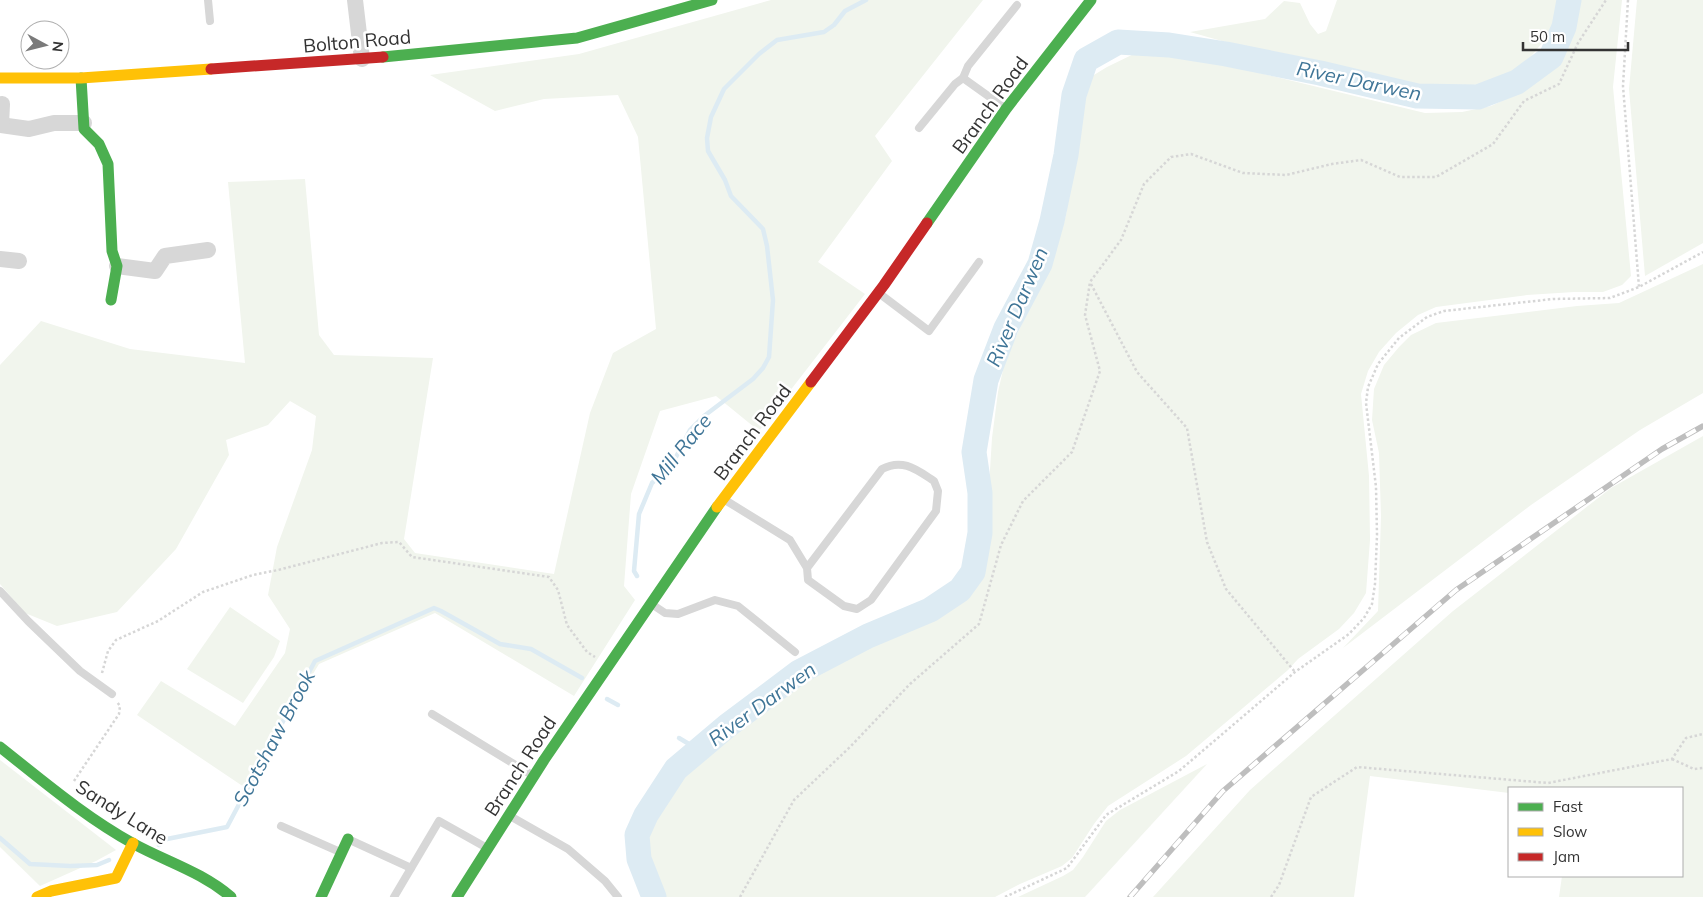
<svg xmlns="http://www.w3.org/2000/svg" width="1703" height="897" viewBox="0 0 1703 897" font-family="Mulish,sans-serif">
	<style>
		.green { fill: #f1f5ed }
		.lines { fill: none; stroke-linecap: round; stroke-linejoin: round }
		.stream { stroke: #ddebf3; stroke-width: 4.5 }
		.river { stroke: #ddebf3; stroke-width: 25 }
		.path { stroke: #d6d6d6; stroke-width: 2.5; stroke-dasharray: 2.5 2.5; stroke-linecap: butt }
		.lane { stroke: #d7d7d7; stroke-width: 8 }
		.street { stroke: #d7d7d7; stroke-width: 16 }
		.fast { stroke: #4caf50; stroke-width: 11 }
		.slow { stroke: #ffc107; stroke-width: 11 }
		.jam { stroke: #c62828; stroke-width: 11 }
		.rail-casing { stroke: #bebebe; stroke-width: 5.5 }
		.rail { stroke: #fff; stroke-width: 4; stroke-dasharray: 11; stroke-linecap: butt }
		.labels { text-anchor: middle; stroke-width: 5; stroke-linejoin: round; paint-order: stroke }
		.street-label { font-size: 19px; fill: #333; stroke: #fff }
		.water-label { font-size: 20px; font-style: italic; fill: #3f7597; stroke: #fff }
	</style>
	<rect width="100%" height="100%" fill="#fff"/>
	<g class="green">
		<polygon points="771,0 983,0 875,136 892,161 818,262 865,294 759,431 716,396 660,411 631,494 624,586 635,600 574,696 435,613 319,664 244,787 137,715 161,681 235,726 285,653 290,629 268,595 277,547 312,450 316,416 290,401 268,425 226,440 229,455 176,549 117,612 57,626 25,613 0,584 0,365 41,321 130,349 245,363 228,182 305,179 319,335 334,355 433,358 404,539 415,553 554,574 590,413 613,353 656,329 638,137 618,95 544,99 495,111 430,75 579,54"/>
		<polygon points="1337,0 1561,0 1559,12 1546,38 1529,59 1507,76 1483,84 1427,89 1263,55 1229,43 1190,32 1265,19 1284,1 1300,3 1310,24 1318,34 1326,31"/>
		<polygon points="1581,0 1622,0 1613,87 1631,276 1622,285 1603,292 1574,292 1527,295 1436,307 1418,315 1396,333 1379,352 1368,371 1361,394 1369,476 1370,540 1366,593 1354,613 1339,629 1298,659 1288,670 1186,756 1108,806 1094,824 1072,858 1062,866 1020,884 995,897 660,897 644,852 644,833 653,810 673,785 806,675 923,621 958,599 974,577 985,550 992,438 998,392 1006,357 1053,260 1066,215 1077,127 1089,78 1107,67 1142,50 1206,60 1425,113 1462,112 1491,106 1519,93 1555,65 1576,20"/>
		<polygon points="1637,0 1703,0 1703,243 1645,276 1629,89"/>
		<polygon points="1703,264 1703,393 1640,430 1531,505 1343,648 1378,611 1381,516 1379,453 1372,420 1374,389 1384,365 1399,347 1411,335 1436,323 1577,306 1619,303"/>
		<polygon points="1703,436 1703,897 1559,897 1562,876 1682,876 1682,788 1509,788 1509,793 1370,776 1354,897 1153,897 1250,790 1453,611 1611,488"/>
		<polygon points="230,607 280,641 274,657 243,703 187,669"/>
		<polygon points="0,760 116,850 96,861 40,886 0,847"/>
		<polygon points="1207,764 1085,897 1018,897 1063,876 1073,870 1083,857 1106,821 1120,810"/>
	</g>
	<g class="lines">
		<g class="stream">
			<polyline points="637,576 634,571 639,514 652,483 664,472 676,457 690,430 704,416 753,379 763,368 769,357 773,300 767,246 763,229 731,196 725,180 708,151 707,138 711,117 724,89 759,54 777,40 824,32 834,25 845,11 866,0"/>
			<polyline points="607,699 618,705"/>
			<polyline points="679,738 699,750"/>
			<polyline points="0,838 30,864 70,866 97,865 109,860"/>
			<polyline points="159,845 162,840 227,827 315,661 434,608 441,611 500,644 531,649 582,678"/>
		</g>
		<polyline class="river" points="654,897 639,859 637,835 646,815 676,769 727,726 799,672 868,636 930,610 960,590 973,572 980,533 980,493 974,452 986,380 1006,328 1040,264 1052,221 1066,155 1074,95 1086,60 1118,42 1169,45 1226,54 1320,73 1417,96 1478,97 1517,82 1551,57 1564,27 1569,0"/>
		<g class="path">
			<polyline points="1628,0 1623,86 1639,287"/>
			<polyline points="1091,284 1137,372 1187,428 1207,542 1226,589 1295,672"/>
			<polyline points="102,673 108,651 116,640 158,621 203,592 253,575 278,570 382,543 399,542 412,557 549,577 558,590 567,625 587,652 595,657"/>
			<polyline points="1672,759 1694,769 1703,768"/>
			<polyline points="74,781 119,714 120,706 117,702"/>
			<polyline points="740,897 794,800 850,747 910,684 979,624 1001,545 1023,501 1072,452 1100,371 1085,315 1090,282 1121,240 1144,184 1171,157 1191,154 1243,173 1286,175 1332,164 1361,160 1400,177 1436,177 1493,144 1524,101 1559,84 1578,43 1606,0"/>
			<polyline points="1005,897 1067,868 1106,815 1179,771 1295,672 1349,634 1364,618 1372,604 1375,584 1377,535 1376,487 1366,403 1368,387 1378,364 1399,338 1427,317 1444,311 1553,299 1610,298 1639,287 1703,252"/>
			<polyline points="1271,897 1279,885 1311,797 1357,767 1548,783 1672,759 1686,738 1703,734"/>
		</g>
		<g class="lane">
			<polyline points="208,0 210,21"/>
			<polyline points="1005,108 963,78 968,66 1017,5"/>
			<polyline points="919,128 955,84 963,78"/>
			<polyline points="880,294 929,331 979,262"/>
			<path d="M725 500 790 540 807 568 808 580 844 606 857 609 871 600 936 511 938 491 934 481C917 470 903 458 882 469L807 568"/>
			<polyline points="0,591 28,621 80,671 112,694"/>
			<polyline points="653,605 665,613 678,614 715,600 738,606 795,652"/>
			<polyline points="432,714 532,775"/>
			<polyline points="510,816 568,849 605,881 618,897"/>
			<polyline points="281,826 340,852"/>
			<polyline points="350,840 411,868"/>
			<polyline points="394,897 439,821 487,848"/>
		</g>
		<g class="street">
			<polyline points="355,0 362,59"/>
			<polyline points="0,125 29,129 54,123 84,123"/>
			<polyline points="1,125 2,104"/>
			<polyline points="0,259 19,261"/>
			<polyline points="117,266 155,271 165,256 208,250"/>
		</g>
		<g class="fast">
			<polyline points="383,57 577,38 712,0"/>
			<polyline points="81,78 84,129 99,144 108,164 112,251 117,266 111,300"/>
			<polyline points="927,223 1006,109 1091,0"/>
			<path d="M0 747C43 781 85 817 134 844 167 862 202 872 231 897"/>
			<polyline points="321,897 348,839"/>
			<polyline points="457,897 544,760 717,507"/>
		</g>
		<g class="slow">
			<polyline points="0,78 81,78 211,69"/>
			<polyline points="717,507 811,382"/>
			<polyline points="37,897 51,891 116,878 133,843"/>
		</g>
		<g class="jam">
			<polyline points="211,69 383,57"/>
			<polyline points="811,382 884,285 927,223"/>
		</g>
		<g class="rail-casing">
			<polyline id="rail" points="1130,897 1223,791 1456,590 1662,449 1703,426"/>
		</g>
		<use href="#rail" class="rail"/>
	</g>
	<g class="labels">
		<g class="street-label">
			<text transform="translate(357 41) rotate(-5)" y="7">Bolton Road</text>
			<text transform="translate(990 105) rotate(-54)" y="7">Branch Road</text>
			<text transform="translate(752 432) rotate(-53)" y="7">Branch Road</text>
			<text transform="translate(520 766) rotate(-57)" y="7">Branch Road</text>
			<text transform="translate(122 812) rotate(32)" y="7">Sandy Lane</text>
		</g>
		<g class="water-label">
			<text transform="translate(1359 81) rotate(12)" y="7">River Darwen</text>
			<text transform="translate(1017 307) rotate(-67)" y="7">River Darwen</text>
			<text transform="translate(681 449) rotate(-51)" y="7">Mill Race</text>
			<text transform="translate(762 704) rotate(-36)" y="7">River Darwen</text>
			<text transform="translate(274 738) rotate(-62)" y="7">Scotshaw Brook</text>
		</g>
	</g>
	<rect x="1508" y="787" width="175" height="90" fill="#ffffff" stroke="#adadad"/>
	<rect x="1518" y="803" width="25" height="8" fill="#4caf50" stroke="#adadad"/>
	<text x="1553" y="812" font-size="15" fill="#333333">Fast</text>
	<rect x="1518" y="828" width="25" height="8" fill="#ffc107" stroke="#adadad"/>
	<text x="1553" y="837" font-size="15" fill="#333333">Slow</text>
	<rect x="1518" y="853" width="25" height="8" fill="#c62828" stroke="#adadad"/>
	<text x="1553" y="862" font-size="15" fill="#333333">Jam</text>
	<g transform="translate(45 45) rotate(97)"><circle r="24" fill="#ffffff" stroke="#adadad"/>
	<path d="M0-4L9 19L0 12L-9 19Z" fill="#7a7a7a"/>
	<text y="-8" font-size="14" font-weight="bold" text-anchor="middle" fill="#333333">N</text>
	</g>
	<path d="M1523 42v8h105v-8" fill="none" stroke="#333333" stroke-width="2.5"/>
	<text x="1530" y="42" font-size="15" fill="#333333" stroke="#ffffff" stroke-width="4" paint-order="stroke">50 m</text>
</svg>
